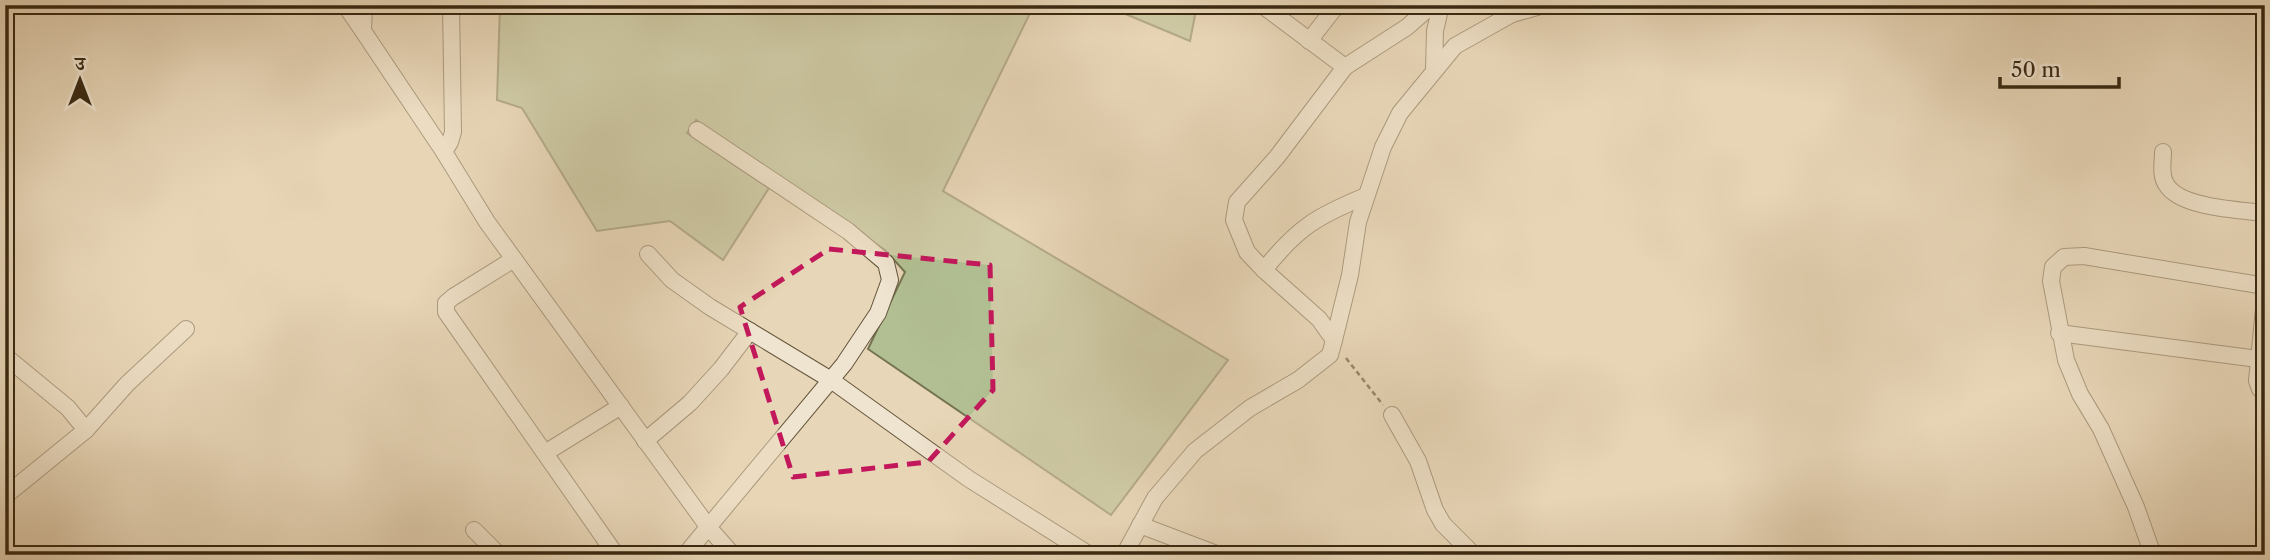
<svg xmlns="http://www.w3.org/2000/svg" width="2270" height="560" viewBox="0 0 2270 560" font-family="'Libre Caslon Text','Noto Serif Devanagari',serif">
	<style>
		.green { fill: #b1bf92; stroke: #757452; stroke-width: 2 }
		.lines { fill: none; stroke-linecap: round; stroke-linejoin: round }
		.minor-casing { stroke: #64543b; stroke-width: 18 }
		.path { stroke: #392912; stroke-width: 2.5; stroke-dasharray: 5 3.5; stroke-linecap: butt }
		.minor { stroke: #efe4d0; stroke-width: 16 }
		.marked { fill: none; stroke: #c2185b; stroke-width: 5; stroke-dasharray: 14 9; stroke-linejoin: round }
	</style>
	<rect width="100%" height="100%" fill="#e7d6b7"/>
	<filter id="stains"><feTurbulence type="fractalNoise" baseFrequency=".00286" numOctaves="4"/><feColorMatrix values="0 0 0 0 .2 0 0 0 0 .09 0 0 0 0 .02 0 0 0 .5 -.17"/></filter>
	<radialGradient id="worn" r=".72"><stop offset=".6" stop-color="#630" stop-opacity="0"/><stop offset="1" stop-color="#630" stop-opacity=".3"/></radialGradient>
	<g class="green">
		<polygon points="500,5 1034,5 943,191 1228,360 1111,515 868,349 905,272 885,250 696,120 687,133 769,188 723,260 670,221 597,231 522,108 497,100"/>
		<polygon points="1104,5 1197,5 1190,41"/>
	</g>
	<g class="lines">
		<g class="minor-casing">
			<g id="minor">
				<polyline points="345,5 363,31"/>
				<polyline points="364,5 363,31 444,152 487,222 709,528 733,555"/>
				<polyline points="1262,5 1345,67"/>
				<polyline points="1309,41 1337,5"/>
				<polyline points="1434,70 1435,31 1441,5"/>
				<polyline points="444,152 450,142 453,132 451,5"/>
				<path d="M2163 152C2163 162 2160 175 2166 184 2179 208 2240 210 2265 213"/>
				<polyline points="648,254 672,280 710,307 831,380 969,479 1090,555"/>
				<polyline points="514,259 453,297 446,303 446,312 616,555"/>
				<path d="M1264 270C1297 228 1317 216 1366 196"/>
				<polyline points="2265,298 2257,381 2260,389 2265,393"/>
				<polyline points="2059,333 2258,359"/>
				<polyline points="1334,340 1350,275 1358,222 1383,147 1400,113 1455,46 1512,14 1544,5"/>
				<polyline points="5,356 68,408 86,430"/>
				<polyline points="1392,415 1418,461 1435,510 1443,524 1474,555"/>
				<polyline points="645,441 690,403 721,369 750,331"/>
				<polyline points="545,453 621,406"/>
				<polyline points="5,496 86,430 127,384 186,329"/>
				<polyline points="1140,525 1219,555"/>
				<polyline points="474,530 499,555"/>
				<polyline points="685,555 844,364 878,313 890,280 886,263 848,231 697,130"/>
				<polyline points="1124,555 1155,498 1195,451 1250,408 1298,380 1330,355 1334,340 1319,319 1264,270 1247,252 1234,220 1237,202 1277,157 1345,67 1407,27 1432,5"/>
				<polyline points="2153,555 2136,507 2101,429 2080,394 2066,360 2051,281 2053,267 2064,257 2084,256 2265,286"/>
			</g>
		</g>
		<polyline class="path" points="1346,358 1383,405"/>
		<use href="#minor" class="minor"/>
	</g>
	<path d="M0 0H2270V560H0ZM829 249 990 265 993 390 928 462 793 477 740 307Z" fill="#e7d6b7" fill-opacity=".55" fill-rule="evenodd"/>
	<path class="marked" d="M829 249 990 265 993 390 928 462 793 477 740 307Z"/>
	<rect width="2270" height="560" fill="none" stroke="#e7d6b7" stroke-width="28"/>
	<rect x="7" y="7" width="2256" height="546" fill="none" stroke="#392912" stroke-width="3.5"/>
	<rect x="14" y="14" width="2242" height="532" fill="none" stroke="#392912" stroke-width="2"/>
	<g transform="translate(80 80)" stroke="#efe4d0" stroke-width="5" paint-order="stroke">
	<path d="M0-5L12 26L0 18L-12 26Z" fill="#392912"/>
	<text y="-10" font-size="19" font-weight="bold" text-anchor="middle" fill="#392912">उ</text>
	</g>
	<path d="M2000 77v10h119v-10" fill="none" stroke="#392912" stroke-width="3.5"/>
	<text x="2011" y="77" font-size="21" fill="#392912" stroke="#efe4d0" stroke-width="5" paint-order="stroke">50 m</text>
	<rect width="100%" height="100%" filter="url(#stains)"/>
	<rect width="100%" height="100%" fill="url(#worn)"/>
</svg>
